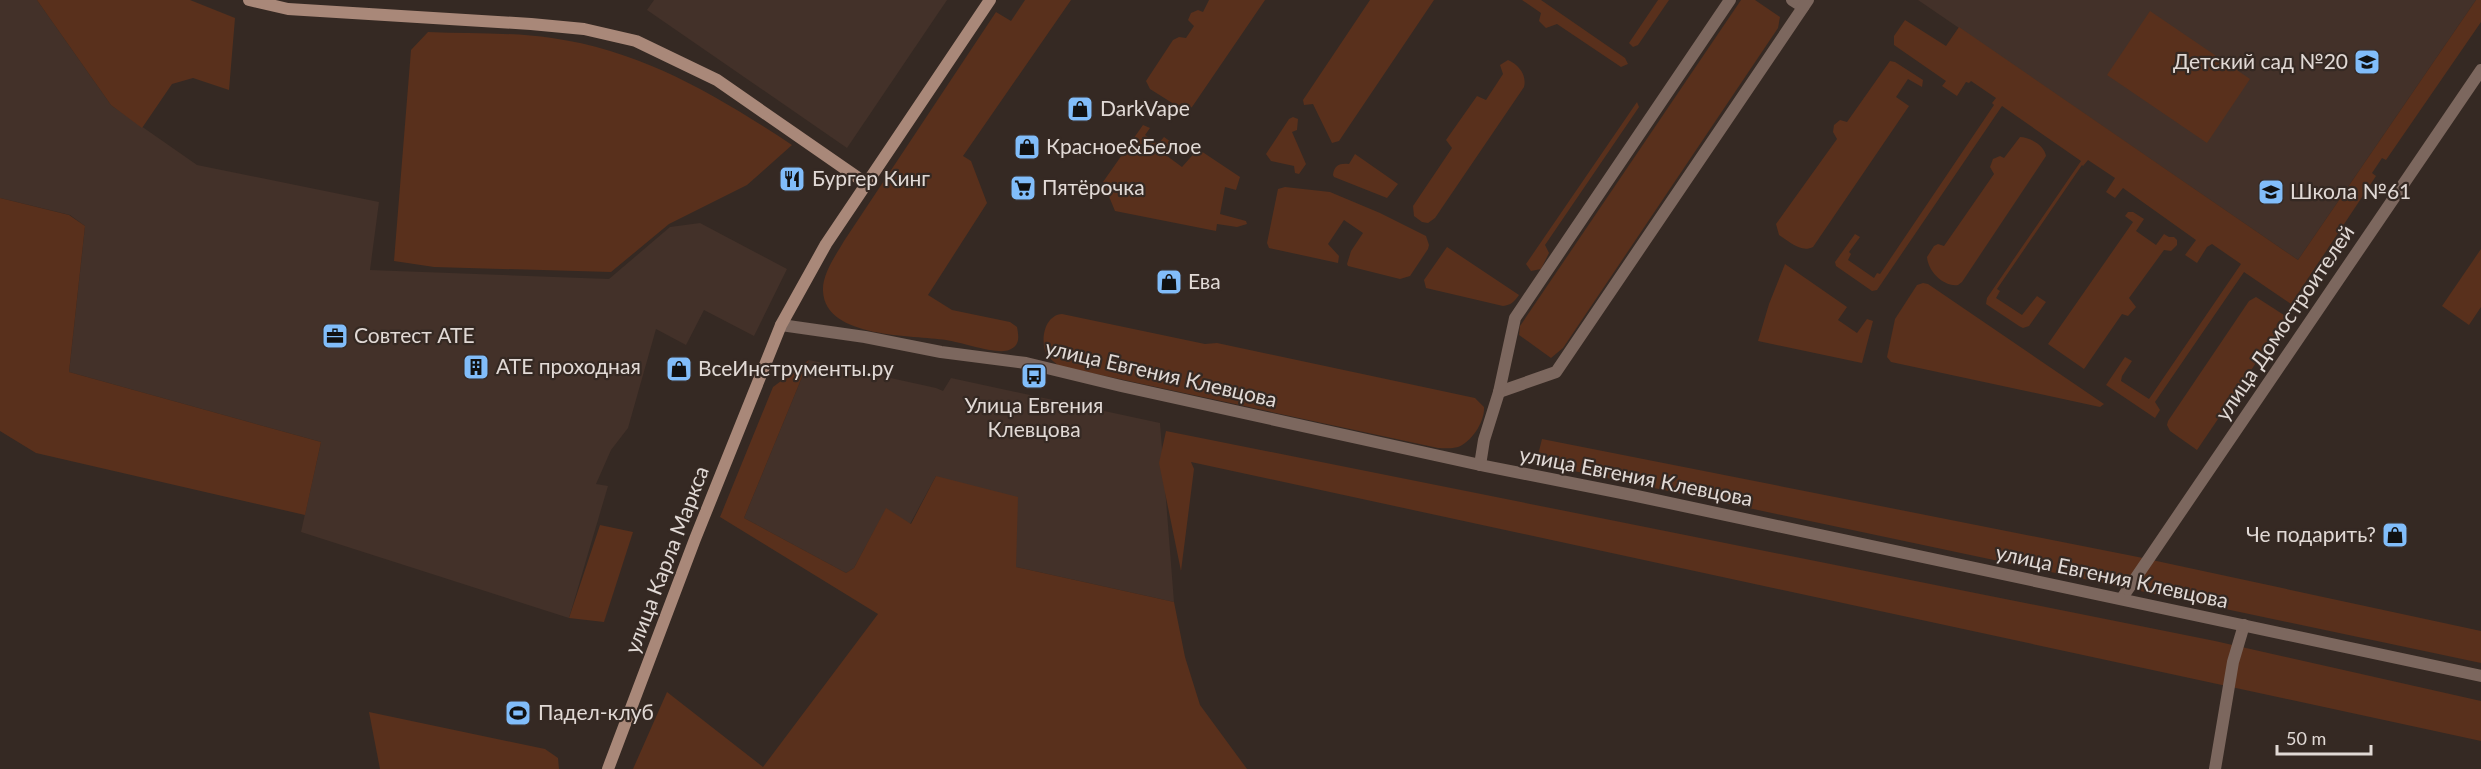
<svg xmlns="http://www.w3.org/2000/svg" width="2481" height="769" viewBox="0 0 2481 769" font-family="Lato,sans-serif">
	<style>
		.built { fill: #433129 }
		.green { fill: #59301c }
		.lines { fill: none; stroke-linecap: round; stroke-linejoin: round }
		.minor { stroke: #7c675e; stroke-width: 12 }
		.tertiary { stroke: #7c675e; stroke-width: 12 }
		.secondary { stroke: #a98879; stroke-width: 12 }
		.labels { text-anchor: middle; stroke-width: 4.5; stroke-linejoin: round; paint-order: stroke }
		.poi-label { font-size: 21px; fill: #e1d9d5; stroke: #352923; text-anchor: start }
		.street-label { font-size: 21px; fill: #e1d9d5; stroke: #352923 }
	</style>
	<rect width="100%" height="100%" fill="#352923"/>
	<g class="built">
		<polygon points="0,0 37,0 111,105 197,165 379,202 370,270 609,279 670,227 700,223 787,269 754,336 704,310 686,345 656,329 628,428 611,450 596,484 608,486 569,618 301,532 321,442 69,372 85,226 70,215 0,198"/>
		<polygon points="654,0 947,0 847,148 647,10"/>
		<polygon points="1918,0 2476,0 2298,260"/>
		<polygon points="809,360 936,388 943,391 951,378 1160,423 1174,602 1016,567 936,476 910,524 886,509 854,568 846,573 744,518"/>
	</g>
	<g class="green">
		<polygon points="37,0 190,0 235,18 229,90 193,78 172,84 142,128 111,105"/>
		<path d="M1025 0H1071L963 156 971 161 987 203 928 295 952 310 1010 322 1017 327C1019 338 1020 345 1009 350 997 355 961 342 946 340 914 335 825 339 823 291 822 274 836 255 844 241L996 12 1011 21Z"/>
		<polygon points="1209,0 1265,0 1192,107 1185,111 1150,89 1146,81 1173,40 1179,37 1186,38 1194,26 1188,20 1191,13 1198,10 1203,12"/>
		<polygon points="1370,0 1434,0 1339,141 1332,143 1313,104 1304,105 1303,100"/>
		<polygon points="1522,0 1541,0 1625,58 1628,64 1621,67 1557,24 1546,28 1539,21 1541,13"/>
		<polygon points="1658,0 1669,0 1638,45 1633,47 1629,43"/>
		<polygon points="1741,0 1755,0 1780,17 1778,28 1563,348 1551,358 1519,335 1520,326"/>
		<polygon points="2476,0 2481,0 2481,22 2386,160 2382,158 2372,173 2376,176 2291,304 2244,272 2155,402 2160,410 2155,418 2106,385 2125,357 2132,361 2122,376 2121,381 2149,399 2241,264 2212,244 2207,247 2197,263 2185,255 2196,240 2123,188 2115,198 2106,192 2115,178 2088,160 2083,166 2082,165 1997,289 2000,291 1996,298 2022,315 2037,296 2046,302 2029,326 2023,328 2019,326 1986,304 1987,298 2081,161 2002,106 1877,290 1872,291 1836,266 1835,262 1855,234 1860,237 1849,252 1851,254 1848,260 1874,278 1877,273 1880,274 1994,105 1992,103 1996,98 1971,81 1969,83 1966,82 1957,96 1942,86 1946,81 1894,45 1894,36 1905,20 1946,46 1959,27 2298,260"/>
		<polygon points="2150,11 2250,79 2207,143 2107,75"/>
		<path d="M428 32C468 34 511 32 552 38 643 51 716 95 792 145L747 185 669 224 611 272 434 267 394 261 411 50Z"/>
		<path d="M1508 60C1519 65 1527 75 1524 87L1435 218 1428 223 1422 222 1414 216 1413 206 1452 148 1446 140 1477 96 1486 100 1503 74 1500 65Z"/>
		<path d="M1890 61 1895 62 1923 80 1922 87 1908 79 1896 97 1909 106 1813 247C1801 253 1790 242 1779 235L1776 224 1837 139 1833 132 1834 125 1840 120 1847 122Z"/>
		<polygon points="1637,102 1639,107 1545,245 1549,253 1541,269 1531,271 1526,264"/>
		<polygon points="1293,117 1298,119 1297,130 1292,132 1306,164 1299,174 1295,173 1294,166 1271,161 1266,154 1289,119"/>
		<polygon points="1143,125 1150,128 1145,135 1158,144 1164,137 1171,142 1163,153 1182,167 1198,149 1240,177 1236,190 1225,187 1220,214 1246,221 1247,224 1237,227 1217,224 1216,231 1115,211 1103,182"/>
		<path d="M2020 137C2030 137 2045 146 2046 156L1962 282 1958 285C1943 287 1928 271 1927 257L1934 246 1938 244 1944 246 1994 174 1990 167 1993 159 2000 156 2004 158Z"/>
		<path d="M1355 154 1398 184 1387 198 1334 177 1333 175C1334 165 1340 163 1349 164Z"/>
		<polygon points="1285,187 1330,192 1380,213 1426,236 1429,245 1428,249 1410,276 1400,279 1348,266 1347,264 1351,251 1363,233 1344,220 1328,244 1339,256 1338,263 1269,248 1267,243 1278,189"/>
		<polygon points="0,198 69,215 85,226 69,372 321,442 305,515 36,453 0,431"/>
		<polygon points="2128,212 2133,212 2144,219 2136,231 2156,245 2164,234 2169,237 2174,237 2177,240 2177,245 2171,251 2164,250 2129,298 2136,307 2128,316 2122,314 2084,369 2048,344 2133,222 2125,216"/>
		<path d="M1447 247 1519 295C1514 302 1511 305 1503 306L1426 288 1424 280Z"/>
		<polygon points="2481,249 2481,307 2469,325 2442,306"/>
		<polygon points="1785,264 1847,307 1838,320 1857,333 1867,319 1873,321 1862,363 1758,341 1769,304"/>
		<polygon points="1923,283 1928,284 2104,404 2100,407 1891,362 1887,357 1895,319 1917,285"/>
		<polygon points="2256,297 2287,317 2197,450 2170,431 2167,425 2168,421 2249,301"/>
		<path d="M1062 314 1205 344 1217 343 1475 398 1484 407C1485 421 1472 442 1458 447 1451 449 1444 448 1438 448L1059 366C1054 362 1049 358 1046 353 1040 339 1045 315 1062 314Z"/>
		<polygon points="809,360 744,518 846,573 854,568 886,508 911,524 936,476 1018,497 1016,567 1174,602 1185,657 1200,705 1247,769 633,769 667,692 763,767 878,614 720,517 773,387"/>
		<polygon points="1166,431 2215,641 2481,701 2481,741 1191,462 1194,469 1181,571 1159,463"/>
		<polygon points="1542,439 2138,557 2481,631 2481,663 1536,463"/>
		<polygon points="600,525 633,532 604,622 569,618"/>
		<polygon points="369,712 545,749 558,758 559,769 380,769"/>
	</g>
	<g class="lines">
		<g class="minor">
			<polyline points="1792,0 1803,7"/>
			<polyline points="1499,392 1556,372 1808,0"/>
			<polyline points="1480,465 1484,440 1499,392 1515,318 1730,0"/>
			<polyline points="2122,598 2481,70"/>
			<polyline points="2215,769 2233,662 2244,625"/>
		</g>
		<polyline class="tertiary" points="781,325 865,337 941,352 1026,363 1121,386 1485,466 1632,495 2481,676"/>
		<g class="secondary">
			<polyline points="249,0 288,9 531,24 584,29 636,41 717,80 867,184"/>
			<polyline points="608,769 695,539 781,325 826,244 990,0"/>
		</g>
	</g>
	<defs>
		<g id="school-square" transform="scale(1.35)"><rect x="-9" y="-9" width="18" height="18" rx="4" fill="#81bdfa" stroke="#352923"/><path d="M0-5L7-2L0 1L-7-2ZM-4 1L0 2.5L4 1V4Q0 6-4 4Z" fill="#111"/></g>
		<g id="shop-square" transform="scale(1.35)"><rect x="-9" y="-9" width="18" height="18" rx="4" fill="#81bdfa" stroke="#352923"/><path d="M-5-2.5h2.3a2.7 3.5 0 0 1 5.4 0H5L5.5 6h-11ZM-1.5-2.5h3a1.5 2.3 0 0 0-3 0Z" fill="#111"/></g>
		<g id="restaurant-square" transform="scale(1.35)"><rect x="-9" y="-9" width="18" height="18" rx="4" fill="#81bdfa" stroke="#352923"/><path d="M-5-6h1v4h1v-4h1v4h1v-4h1v5L-1.5 .5V6h-2V.5L-5-1ZM5-6V6H3V1.5H1.5Q1.5-4 5-6Z" fill="#111"/></g>
		<g id="supermarket-square" transform="scale(1.35)"><rect x="-9" y="-9" width="18" height="18" rx="4" fill="#81bdfa" stroke="#352923"/><path d="M-6-5.5h2.5l.6 2H6L4.5 2H-2.5L-4.4-4H-6ZM-1.5 3.2a1.3 1.3 0 1 0 .1 0ZM3 3.2a1.3 1.3 0 1 0 .1 0Z" fill="#111"/></g>
		<g id="office-square" transform="scale(1.35)"><rect x="-9" y="-9" width="18" height="18" rx="4" fill="#81bdfa" stroke="#352923"/><path d="M-6-3h4V-5.5h4V-3h4V5H-6ZM-1-4.5V-3h2v-1.5ZM-6 0V1H6V0Z" fill="#111"/></g>
		<g id="building-square" transform="scale(1.35)"><rect x="-9" y="-9" width="18" height="18" rx="4" fill="#81bdfa" stroke="#352923"/><path d="M-4-6H4V6H1V3H-1V6H-4ZM-2.5-4.3h1.7v1.8h-1.7ZM.8-4.3h1.7v1.8H.8ZM-2.5-1h1.7V.8h-1.7ZM.8-1h1.7V.8H.8Z" fill="#111"/></g>
		<g id="bus-square" transform="scale(1.35)"><rect x="-9" y="-9" width="18" height="18" rx="4" fill="#81bdfa" stroke="#352923"/><path d="M-5-6H5V4H4V6H2V4H-2V6H-4V4H-5ZM-3.5-4V0h7V-4ZM-3.5 1.2v1.5H-2V1.2ZM2 1.2v1.5H3.5V1.2Z" fill="#111"/></g>
		<g id="stadium-square" transform="scale(1.35)"><rect x="-9" y="-9" width="18" height="18" rx="4" fill="#81bdfa" stroke="#352923"/><path d="M0-5a6.5 5 0 1 0 0 10a6.5 5 0 1 0 0-10ZM-3.5-1.8h7v3.6h-7Z" fill="#111"/></g>
	</defs>
	<g fill-rule="evenodd">
		<use href="#school-square" x="2367" y="62"/>
		<use href="#shop-square" x="1080" y="109"/>
		<use href="#shop-square" x="1027" y="147"/>
		<use href="#restaurant-square" x="792" y="179"/>
		<use href="#supermarket-square" x="1023" y="188"/>
		<use href="#school-square" x="2271" y="192"/>
		<use href="#shop-square" x="1169" y="282"/>
		<use href="#office-square" x="335" y="336"/>
		<use href="#building-square" x="476" y="367"/>
		<use href="#shop-square" x="679" y="369"/>
		<use href="#bus-square" x="1034" y="376"/>
		<use href="#shop-square" x="2395" y="535"/>
		<use href="#stadium-square" x="518" y="713"/>
	</g>
	<g class="labels">
		<g class="poi-label">
			<text x="2348" y="69" text-anchor="end">Детский сад №20</text>
			<text x="1100" y="116">DarkVape</text>
			<text x="1046" y="154">Красное&amp;Белое</text>
			<text x="812" y="186">Бургер Кинг</text>
			<text x="1042" y="195">Пятёрочка</text>
			<text x="2290" y="199">Школа №61</text>
			<text x="1188" y="289">Ева</text>
			<text x="354" y="343">Совтест АТЕ</text>
			<text x="496" y="374">АТЕ проходная</text>
			<text x="698" y="376">ВсеИнструменты.ру</text>
			<text x="1034" y="413" text-anchor="middle">Улица Евгения<tspan x="1034" dy="24">Клевцова</tspan></text>
			<text x="2376" y="542" text-anchor="end">Че подарить?</text>
			<text x="538" y="720">Падел-клуб</text>
		</g>
		<g class="street-label">
			<text transform="translate(2285 323) rotate(-56)" y="7">улица Домостроителей</text>
			<text transform="translate(1161 374) rotate(13)" y="7">улица Евгения Клевцова</text>
			<text transform="translate(1636 477) rotate(11)" y="7">улица Евгения Клевцова</text>
			<text transform="translate(667 560) rotate(-69)" y="7">улица Карла Маркса</text>
			<text transform="translate(2112 577) rotate(12)" y="7">улица Евгения Клевцова</text>
		</g>
	</g>
	<path d="M2277 745v9h94v-9" fill="none" stroke="#e1d9d5" stroke-width="3"/>
	<text x="2286" y="745" font-size="18" fill="#e1d9d5" stroke="#352923" stroke-width="4.5" paint-order="stroke">50 m</text>
</svg>
